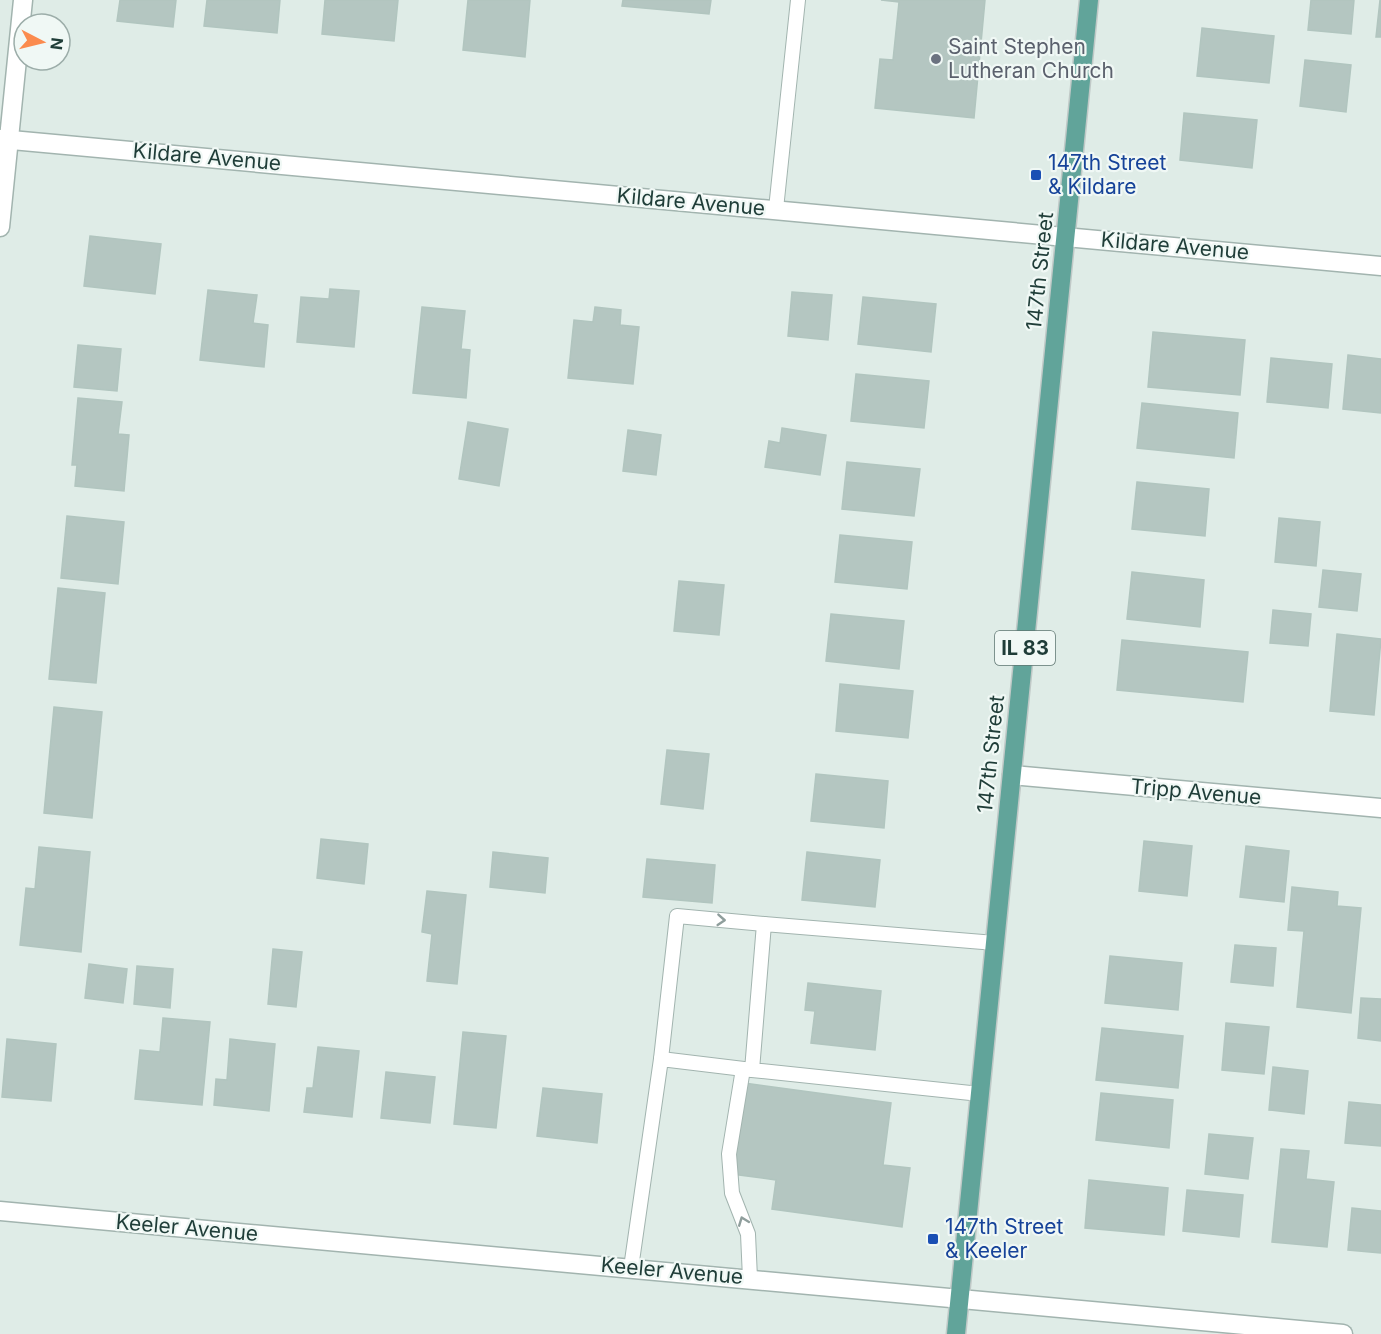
<svg xmlns="http://www.w3.org/2000/svg" width="1381" height="1334" viewBox="0 0 1381 1334" font-family="Inter,sans-serif">
	<style>
		.building { fill: #b4c6c1; stroke: #b1c5bf; stroke-width: 1.5 }
		.lines { fill: none; stroke-linecap: round; stroke-linejoin: round }
		.service-casing { stroke: #a2b4af; stroke-width: 16 }
		.minor-casing { stroke: #a2b4af; stroke-width: 21 }
		.primary-casing { stroke: #c0c9c7; stroke-width: 21 }
		.service { stroke: #fff; stroke-width: 14 }
		.minor { stroke: #fff; stroke-width: 18 }
		.primary { stroke: #61a49a; stroke-width: 18 }
		.oneway { stroke: #8f9e9c }
		.worship-dot { fill: #6b7280; stroke: #f0f8f5; stroke-width: 2 }
		.transit-dot { fill: #1a4fb4; stroke: #f0f8f5; stroke-width: 2 }
		.labels { text-anchor: middle; stroke-width: 4.5; stroke-linejoin: round; paint-order: stroke }
		.shield { fill: #f0f8f5; stroke: #5e7571; stroke-width: 1.5 }
		.shield-label { font-size: 20px; font-weight: bold; fill: #1f3d38 }
		.worship-label { font-size: 21px; fill: #5b616d; stroke: #f0f8f5; text-anchor: start }
		.street-label { font-size: 21px; fill: #1f3d38; stroke: #f0f8f5 }
		.transit-label { font-size: 21px; fill: #164399; stroke: #f0f8f5; text-anchor: start }
	</style>
	<rect width="100%" height="100%" fill="#dfece7"/>
	<g class="building">
		<polygon points="120,0 176,0 173,27 117,21"/>
		<polygon points="207,0 280,0 277,33 204,26"/>
		<polygon points="325,0 398,0 394,41 322,34"/>
		<polygon points="468,0 530,0 525,57 463,50"/>
		<polygon points="623,0 711,0 709,14 622,6"/>
		<polygon points="881,0 985,0 974,118 875,108 880,59 893,60 899,2"/>
		<polygon points="1311,0 1354,0 1351,34 1308,30"/>
		<polygon points="1380,0 1381,0 1381,37 1376,37"/>
		<polygon points="1202,28 1274,36 1269,83 1197,76"/>
		<polygon points="1305,60 1351,65 1346,112 1300,106"/>
		<polygon points="1184,113 1257,120 1252,168 1180,160"/>
		<polygon points="90,236 161,244 155,294 84,286"/>
		<polygon points="330,289 359,291 354,347 297,342 301,297 329,299"/>
		<polygon points="208,290 257,295 253,323 268,325 264,367 200,360"/>
		<polygon points="792,292 832,295 828,340 788,336"/>
		<polygon points="863,297 936,304 931,352 858,344"/>
		<polygon points="422,307 465,311 461,349 470,350 466,398 413,393"/>
		<polygon points="595,307 621,310 620,325 639,327 633,384 568,378 574,320 593,322"/>
		<polygon points="1153,332 1245,340 1240,395 1148,387"/>
		<polygon points="78,345 121,349 117,391 74,387"/>
		<polygon points="1348,355 1381,359 1381,413 1343,409"/>
		<polygon points="1271,358 1332,364 1328,408 1267,402"/>
		<polygon points="856,374 929,381 924,428 851,421"/>
		<polygon points="78,398 122,402 118,434 129,435 124,491 75,486 77,465 72,465"/>
		<polygon points="1142,403 1238,413 1234,458 1137,448"/>
		<polygon points="468,422 508,429 499,486 459,479"/>
		<polygon points="782,428 826,435 820,475 765,467 769,441 780,443"/>
		<polygon points="628,430 661,435 656,475 623,471"/>
		<polygon points="847,462 920,469 914,516 842,509"/>
		<polygon points="1137,482 1209,489 1205,536 1132,529"/>
		<polygon points="67,516 124,522 118,584 61,578"/>
		<polygon points="1279,518 1320,522 1316,566 1275,562"/>
		<polygon points="840,535 912,542 907,589 835,582"/>
		<polygon points="1323,570 1361,574 1357,611 1319,607"/>
		<polygon points="1132,572 1204,580 1200,627 1127,619"/>
		<polygon points="679,581 724,585 719,635 674,631"/>
		<polygon points="58,588 105,593 96,683 49,679"/>
		<polygon points="1273,610 1311,614 1308,646 1270,643"/>
		<polygon points="831,614 904,621 899,669 826,661"/>
		<polygon points="1337,634 1381,639 1374,715 1330,711"/>
		<polygon points="1122,640 1248,652 1243,702 1117,690"/>
		<polygon points="840,684 913,691 908,738 836,731"/>
		<polygon points="54,707 102,712 92,818 44,813"/>
		<polygon points="667,750 709,754 703,809 661,804"/>
		<polygon points="816,774 888,781 884,828 811,821"/>
		<polygon points="321,839 368,844 364,884 317,878"/>
		<polygon points="1144,841 1192,846 1187,896 1139,891"/>
		<polygon points="1246,846 1289,851 1284,902 1240,897"/>
		<polygon points="39,847 90,852 81,952 20,945 26,888 35,889"/>
		<polygon points="493,852 548,858 545,893 490,887"/>
		<polygon points="807,852 880,860 875,907 802,900"/>
		<polygon points="647,859 715,865 712,903 643,897"/>
		<polygon points="1292,887 1338,892 1337,906 1361,908 1351,1013 1297,1007 1304,931 1288,930"/>
		<polygon points="427,891 466,895 457,984 427,981 432,934 422,932"/>
		<polygon points="1235,945 1276,948 1273,986 1231,982"/>
		<polygon points="273,949 302,952 296,1007 268,1004"/>
		<polygon points="1110,956 1182,963 1178,1010 1105,1003"/>
		<polygon points="89,964 127,969 123,1003 85,998"/>
		<polygon points="137,966 173,969 170,1008 134,1004"/>
		<polygon points="808,983 881,991 875,1050 811,1043 815,1011 805,1010"/>
		<polygon points="1361,998 1381,999 1381,1041 1358,1038"/>
		<polygon points="163,1018 210,1022 202,1105 135,1099 140,1050 160,1052"/>
		<polygon points="1226,1023 1269,1027 1264,1074 1222,1070"/>
		<polygon points="1102,1028 1183,1036 1178,1088 1096,1080"/>
		<polygon points="463,1032 506,1036 496,1128 454,1124"/>
		<polygon points="7,1039 56,1044 51,1101 2,1097"/>
		<polygon points="230,1039 275,1044 269,1111 214,1105 216,1079 227,1080"/>
		<polygon points="318,1047 359,1051 352,1117 304,1112 307,1088 313,1088"/>
		<polygon points="1273,1067 1308,1071 1304,1114 1269,1110"/>
		<polygon points="386,1072 435,1077 430,1123 381,1118"/>
		<polygon points="744,1083 891,1103 883,1165 910,1168 902,1227 772,1209 776,1180 732,1174"/>
		<polygon points="543,1088 602,1094 597,1143 537,1136"/>
		<polygon points="1101,1093 1173,1100 1169,1148 1096,1140"/>
		<polygon points="1349,1102 1381,1105 1381,1146 1345,1143"/>
		<polygon points="1209,1134 1253,1138 1248,1179 1205,1174"/>
		<polygon points="1281,1149 1309,1151 1306,1179 1334,1182 1327,1247 1272,1242"/>
		<polygon points="1089,1180 1168,1188 1164,1235 1085,1228"/>
		<polygon points="1187,1190 1243,1195 1239,1237 1183,1231"/>
		<polygon points="1352,1208 1381,1211 1381,1253 1348,1250"/>
	</g>
	<g class="lines">
		<g class="service-casing">
			<g id="service">
				<polyline points="776,209 798,0"/>
				<polyline points="661,1059 677,916 764,924"/>
				<polyline points="743,1069 729,1154 732,1193 748,1234 750,1278"/>
				<polyline points="980,1094 752,1070 764,924 995,943"/>
				<polyline points="631,1268 661,1059 752,1070"/>
			</g>
		</g>
		<g class="minor-casing">
			<g id="minor">
				<polyline points="0,139 1381,266"/>
				<polyline points="0,227 23,0"/>
				<polyline points="1012,775 1381,808"/>
				<polyline points="0,1211 1343,1334"/>
			</g>
		</g>
		<g class="primary-casing">
			<polyline id="primary" points="956,1334 1089,0"/>
		</g>
		<use href="#service" class="service"/>
		<use href="#minor" class="minor"/>
		<use href="#primary" class="primary"/>
	</g>
	<defs><path id="oneway-chevron" d="M-2-3.5L2.5 0L-2 3.5" fill="none" stroke-width="1.6" stroke-linecap="round" stroke-linejoin="round" transform="scale(1.5)"/></defs>
	<g class="oneway">
		<use href="#oneway-chevron" transform="translate(721 920) rotate(4)"/>
		<use href="#oneway-chevron" transform="translate(743 1221) rotate(-111)"/>
	</g>
	<circle class="worship-dot" cx="936" cy="59" r="6"/>
	<g class="transit-dot">
		<rect x="1030" y="169" width="12" height="12" rx="3"/>
		<rect x="927" y="1233" width="12" height="12" rx="3"/>
	</g>
	<g class="labels">
		<rect class="shield" x="995" y="631" width="60" height="34" rx="4.5"/>
		<g class="shield-label">
			<text x="1025" y="655">IL 83</text>
		</g>
		<g class="worship-label">
			<text x="948" y="54">Saint Stephen<tspan x="948" dy="24">Lutheran Church</tspan></text>
		</g>
		<g class="street-label">
			<text transform="translate(207 157) rotate(5)" y="7">Kildare Avenue</text>
			<text transform="translate(691 202) rotate(5)" y="7">Kildare Avenue</text>
			<text transform="translate(1175 246) rotate(5)" y="7">Kildare Avenue</text>
			<text transform="translate(1040 271) rotate(-84)" y="7">147th Street</text>
			<text transform="translate(991 754) rotate(-84)" y="7">147th Street</text>
			<text transform="translate(1196 792) rotate(5)" y="7">Tripp Avenue</text>
			<text transform="translate(187 1228) rotate(5)" y="7">Keeler Avenue</text>
			<text transform="translate(672 1271) rotate(5)" y="7">Keeler Avenue</text>
		</g>
		<g class="transit-label">
			<text x="1048" y="170">147th Street<tspan x="1048" dy="24">&amp; Kildare</tspan></text>
			<text x="945" y="1234">147th Street<tspan x="945" dy="24">&amp; Keeler</tspan></text>
		</g>
	</g>
	<g transform="translate(42 42) rotate(97)"><circle r="28" fill="#f0f8f5" stroke="#9cada9" stroke-width="1.5"/>
	<path d="M0-4.5L10 22L0 15L-10 22Z" fill="#fb8b4e"/>
	<text y="-9" font-size="16" font-weight="bold" text-anchor="middle" fill="#1f3d38">N</text>
	</g>
</svg>
